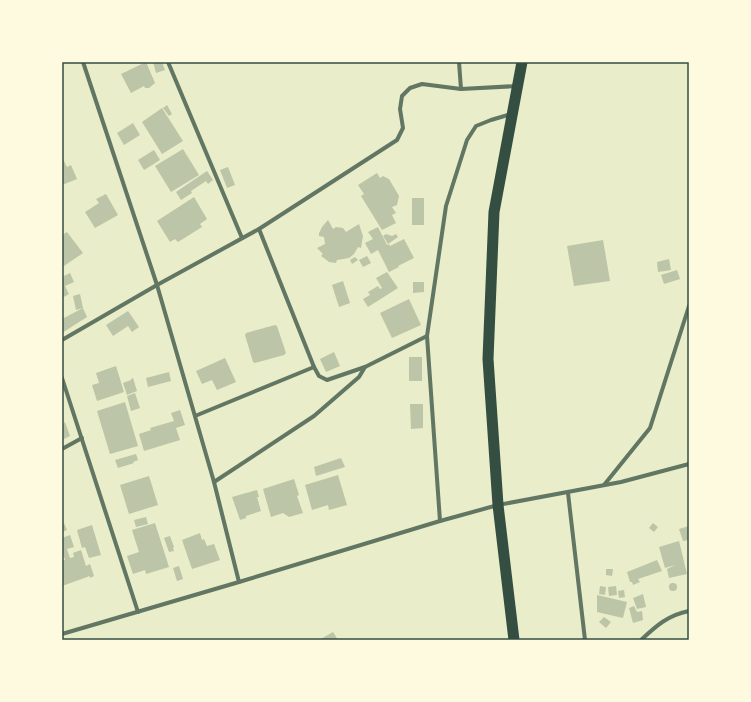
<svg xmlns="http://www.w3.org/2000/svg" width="751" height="702" viewBox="0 0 751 702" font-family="Inter,sans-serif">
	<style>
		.building { fill: #bcc5a7 }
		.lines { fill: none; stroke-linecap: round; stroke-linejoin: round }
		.minor { stroke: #617663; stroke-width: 4 }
		.trunk { stroke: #344e41; stroke-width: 11 }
		.neatline { fill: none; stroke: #344e41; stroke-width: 1.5 }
	</style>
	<rect width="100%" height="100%" fill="#e9edc9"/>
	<g class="building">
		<polygon points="146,62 155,83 149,88 145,88 144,86 131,93 121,74"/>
		<polygon points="153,62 162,62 165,70 156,73"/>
		<polygon points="167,105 172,114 169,116 163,108"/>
		<polygon points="162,108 183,141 162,154 142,122"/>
		<polygon points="133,123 140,135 124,145 117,133"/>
		<polygon points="183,149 199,175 171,192 155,166"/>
		<polygon points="154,150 160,160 144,170 138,160"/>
		<polygon points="62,157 67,167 71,165 77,179 62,185"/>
		<polygon points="228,167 235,185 227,188 220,170"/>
		<polygon points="207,171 213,180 208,184 206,181 191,191 192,193 181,200 176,192"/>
		<polygon points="377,173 380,178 383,176 389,179 399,196 397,205 392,207 396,213 392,215 396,223 382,230 361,196 364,194 358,185"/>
		<polygon points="106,194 118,215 95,228 85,212 99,203 96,199"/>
		<polygon points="194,197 207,219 200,224 202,227 178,242 175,239 170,242 157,221"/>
		<rect x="412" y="198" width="12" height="27"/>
		<polygon points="328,220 333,229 336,227 343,228 346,232 359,224 363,236 361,248 358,247 354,254 349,258 337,260 336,263 329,262 324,258 321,256 323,254 317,248 325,244 324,237 319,236 319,233 322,227"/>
		<polygon points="378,227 387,245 389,244 390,246 404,239 414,258 398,266 399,267 389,272 378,250 371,254 365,243 373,239 368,232"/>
		<polygon points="67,232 83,253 64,266 62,263 62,235"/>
		<polygon points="386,234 392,236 396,234 398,237 388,244 383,236"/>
		<polygon points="603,240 610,281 574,286 567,246"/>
		<polygon points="367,256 371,263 363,267 359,260"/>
		<polygon points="355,257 358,260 352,264 350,260"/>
		<polygon points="669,259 671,270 658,272 657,262"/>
		<polygon points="677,270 680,279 664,284 661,275"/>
		<polygon points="387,272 398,288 368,307 363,299 370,295 368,292 378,286 380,289 382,288 376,278"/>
		<polygon points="70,273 74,282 65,286 69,294 62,298 62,277"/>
		<polygon points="343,281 350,303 339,307 332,285"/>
		<polygon points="413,282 424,282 424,292 413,293"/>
		<polygon points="80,294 83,308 76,310 73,296"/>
		<polygon points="409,299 421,325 392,338 380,313"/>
		<polygon points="83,308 87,317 62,333 62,319"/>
		<polygon points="128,311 139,327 132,332 128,326 113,336 106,325"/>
		<polygon points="275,325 277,326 286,353 284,355 255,363 253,362 245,335 246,333"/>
		<polygon points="334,352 340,366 326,372 320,359"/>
		<rect x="409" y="357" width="13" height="24"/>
		<polygon points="225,358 236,382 217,390 212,380 202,384 196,371"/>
		<polygon points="116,366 124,392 97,401 92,385 99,383 96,373"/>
		<polygon points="169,372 171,381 148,387 146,378"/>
		<polygon points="133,378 137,391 127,395 123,383 131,380 131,379"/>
		<polygon points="135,393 140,408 131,411 127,396"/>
		<polygon points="125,402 138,446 110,454 97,411"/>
		<polygon points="410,404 423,404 423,428 411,429"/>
		<polygon points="180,410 185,425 176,428 180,440 144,451 139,434 151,430 150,428 174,421 171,413"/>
		<polygon points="65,422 70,436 62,440 62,424"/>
		<polygon points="136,454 138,460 133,462 134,463 118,468 115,460"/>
		<polygon points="341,458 345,467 316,476 314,467"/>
		<polygon points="338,475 347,505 329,510 328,505 312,510 305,485"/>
		<polygon points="149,476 158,505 129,514 120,485"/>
		<polygon points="294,479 299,495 297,496 303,513 289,517 283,513 271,517 263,489"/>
		<polygon points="257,490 259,497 257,497 261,511 246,516 246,518 240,520 232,497"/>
		<polygon points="146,517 148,524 136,527 134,520"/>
		<polygon points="64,523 67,530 62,532 62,524"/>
		<polygon points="155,523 169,567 146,574 145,570 133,574 127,556 139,552 132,530"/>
		<polygon points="653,523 658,527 654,532 649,528"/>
		<polygon points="92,525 101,555 89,558 85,547 82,548 77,530"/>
		<polygon points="689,526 689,540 683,541 679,529"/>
		<polygon points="200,533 202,540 204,539 207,546 214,544 220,560 192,569 182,540"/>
		<polygon points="70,535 74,547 67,549 70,558 74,557 73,553 81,550 86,566 90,564 94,576 90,578 90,576 62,586 62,561 65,560 62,550 62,538"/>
		<polygon points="170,536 174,547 173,548 174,551 169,552 164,538"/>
		<polygon points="679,541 687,574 669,578 667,569 675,565 665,568 659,547"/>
		<polygon points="657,560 662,571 638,579 640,582 633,585 632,582 630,582 627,572"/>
		<polygon points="179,566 183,579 177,581 173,568"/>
		<polygon points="606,569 613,569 612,576 606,575"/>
		<circle cx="673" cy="587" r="4"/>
		<polygon points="600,586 606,587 605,595 599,594"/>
		<polygon points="616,586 617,595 609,596 608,587"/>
		<polygon points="624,590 625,597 619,598 618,591"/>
		<polygon points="643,594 646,607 637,609 633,598"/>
		<polygon points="597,595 627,602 623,618 597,612"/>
		<polygon points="634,606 637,612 642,611 643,620 633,623 629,608"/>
		<polygon points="604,617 611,622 606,628 599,622"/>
		<polygon points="333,632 338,640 319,640"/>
	</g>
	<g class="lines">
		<g class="minor">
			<polyline points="83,62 157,285 214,482 239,582"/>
			<polyline points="168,62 242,238"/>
			<polyline points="459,62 461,89"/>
			<polyline points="259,229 314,367 319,376 327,380 365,367 427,336"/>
			<polyline points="62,340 157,285 259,229 397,140 403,128 400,109 402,96 410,88 422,84 461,89 517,86"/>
			<polyline points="62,378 138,612"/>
			<polyline points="195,416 314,367"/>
			<polyline points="62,449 82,438"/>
			<polyline points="214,482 314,416 359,377 365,367"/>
			<polyline points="604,485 650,428 689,306"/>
			<polyline points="568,493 585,640"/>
			<polyline points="440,521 427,336 446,206 467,140 476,126 491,120 511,114"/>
			<polyline points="62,634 239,582 440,521 498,505 621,482 689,464"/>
			<path d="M641 640C656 626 668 615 689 611"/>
		</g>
		<polyline class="trunk" points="514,640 498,505 488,359 494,212 522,62"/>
	</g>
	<rect width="751" height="702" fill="none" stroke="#fefae0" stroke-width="126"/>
	<rect x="63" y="63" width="625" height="576" class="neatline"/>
</svg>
